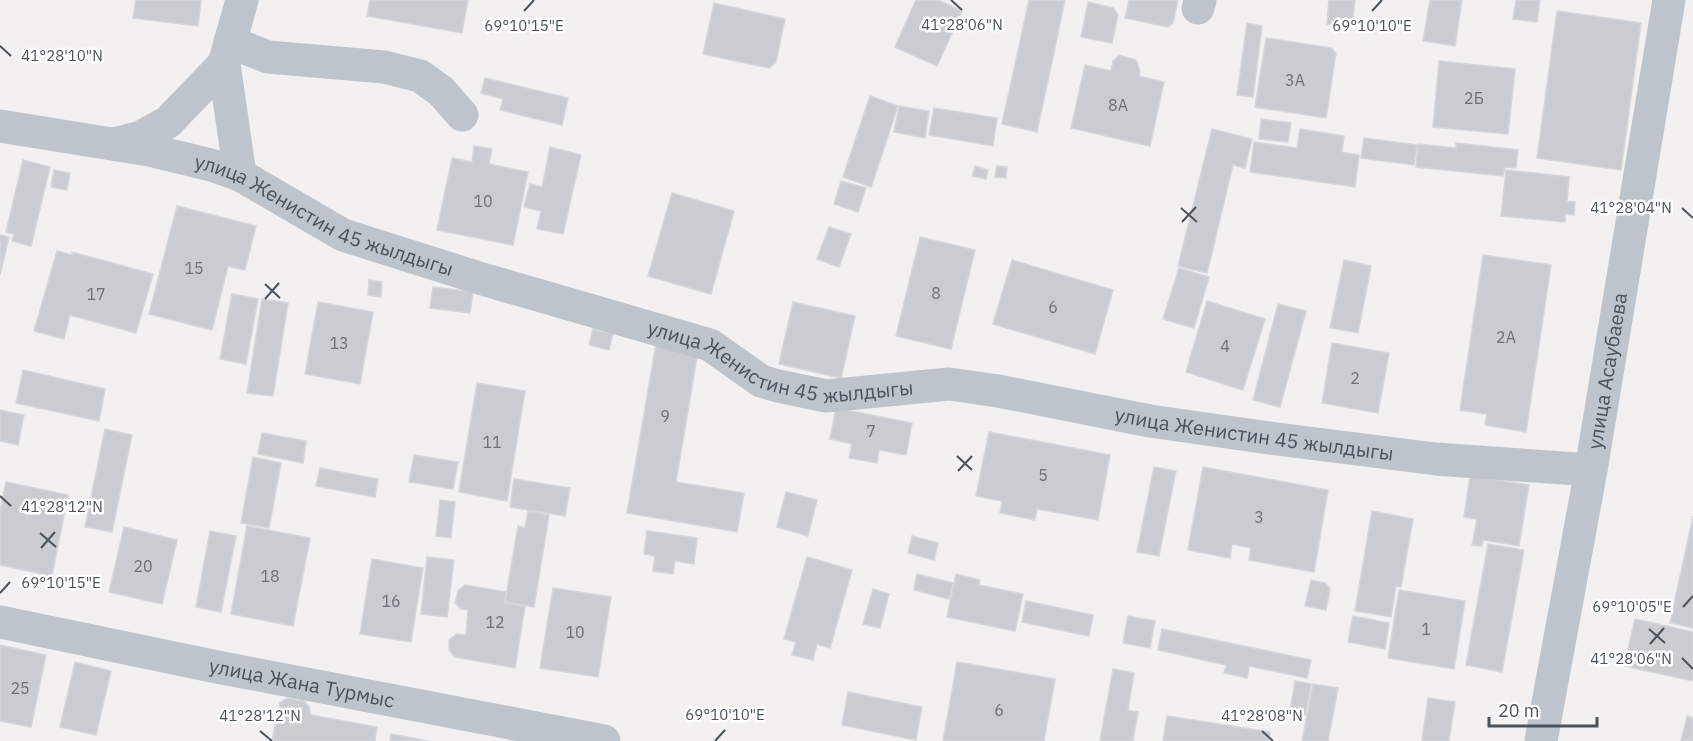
<svg xmlns="http://www.w3.org/2000/svg" width="1693" height="741" viewBox="0 0 1693 741" font-family="'IBM Plex Sans',sans-serif">
	<style>
		.building { fill: #cbccd2; stroke: #d5d6da; stroke-width: 1.5 }
		.lines { fill: none; stroke-linecap: round; stroke-linejoin: round }
		.minor { stroke: #bdc4cb; stroke-width: 33 }
		.ticks { fill: none; stroke: #4a535b; stroke-width: 2 }
		.labels { text-anchor: middle; stroke-width: 5; stroke-linejoin: round; paint-order: stroke }
		.number-label { font-size: 16px; fill: #6a7179 }
		.street-label { font-size: 20px; fill: #4a535b; stroke: #fff }
		.ticks-label { font-size: 15px; text-anchor: middle; fill: #4a535b; stroke: #fff; stroke-width: 5; stroke-linejoin: round; paint-order: stroke }
	</style>
	<rect width="100%" height="100%" fill="#f2f0f0"/>
	<g class="building">
		<polygon points="136,0 201,0 198,26 133,18"/>
		<polygon points="370,0 468,0 462,33 367,16"/>
		<polygon points="916,0 938,0 962,11 937,66 895,47"/>
		<polygon points="1029,0 1065,0 1037,132 1002,124"/>
		<polygon points="1129,0 1178,0 1173,23 1168,27 1125,18"/>
		<polygon points="1329,0 1355,0 1352,26 1327,24"/>
		<polygon points="1430,0 1462,0 1455,46 1423,41"/>
		<polygon points="1516,0 1540,0 1537,22 1513,19"/>
		<polygon points="1088,2 1113,8 1118,15 1112,43 1081,37"/>
		<polygon points="714,3 785,19 776,62 769,68 703,54"/>
		<polygon points="1557,11 1641,23 1621,170 1537,158"/>
		<polygon points="1247,23 1262,26 1253,97 1237,95"/>
		<polygon points="1266,38 1331,48 1336,53 1326,118 1255,107"/>
		<polygon points="1119,55 1136,60 1140,71 1139,76 1164,82 1150,146 1071,128 1085,65 1111,71 1113,61"/>
		<polygon points="1439,61 1515,69 1508,134 1433,127"/>
		<polygon points="485,78 568,98 562,125 500,110 503,99 481,93"/>
		<polygon points="870,96 898,106 871,187 843,177"/>
		<polygon points="899,106 929,111 925,138 894,132"/>
		<polygon points="934,108 997,118 993,146 929,135"/>
		<polygon points="1261,119 1291,123 1288,142 1259,139"/>
		<polygon points="1212,129 1252,139 1245,168 1233,165 1207,273 1178,266"/>
		<polygon points="1300,129 1344,136 1342,152 1359,155 1355,187 1250,172 1254,142 1297,148"/>
		<polygon points="1364,138 1417,145 1414,165 1361,158"/>
		<polygon points="1456,143 1518,150 1516,168 1505,167 1503,176 1416,167 1418,144 1456,148"/>
		<polygon points="474,146 492,149 489,164 528,172 513,245 437,230 452,158 472,162"/>
		<polygon points="550,147 581,155 563,234 537,229 541,211 524,207 530,184 542,187"/>
		<polygon points="23,160 50,167 31,246 12,241 14,234 6,232"/>
		<polygon points="975,166 988,170 986,179 972,176"/>
		<polygon points="997,166 1007,167 1006,178 995,177"/>
		<polygon points="54,170 70,173 67,190 51,187"/>
		<polygon points="1506,170 1569,177 1567,201 1575,202 1574,215 1565,214 1565,222 1501,216"/>
		<polygon points="841,181 866,188 858,212 834,204"/>
		<polygon points="672,193 734,211 711,294 648,276"/>
		<polygon points="177,206 256,226 245,270 228,266 212,330 149,314"/>
		<polygon points="829,227 851,234 839,267 817,259"/>
		<polygon points="0,235 9,237 0,275"/>
		<polygon points="920,237 975,250 951,349 896,336"/>
		<polygon points="57,251 72,255 72,252 153,274 136,333 70,315 64,339 34,331"/>
		<polygon points="1483,255 1551,265 1526,432 1485,425 1487,414 1460,410"/>
		<polygon points="1012,260 1113,290 1095,354 993,324"/>
		<polygon points="1344,260 1371,266 1358,333 1330,328"/>
		<polygon points="1179,268 1209,277 1194,328 1163,319"/>
		<polygon points="369,280 382,282 381,297 368,295"/>
		<polygon points="433,287 473,292 470,313 430,308"/>
		<polygon points="232,294 258,299 246,364 220,359"/>
		<polygon points="262,299 288,303 273,396 247,393"/>
		<polygon points="1207,301 1265,319 1243,390 1186,372"/>
		<polygon points="318,302 373,312 360,384 305,374"/>
		<polygon points="793,302 855,316 841,378 779,364"/>
		<polygon points="1278,304 1306,311 1280,407 1253,400"/>
		<polygon points="593,329 613,334 609,350 589,345"/>
		<polygon points="1332,343 1389,353 1378,413 1322,403"/>
		<polygon points="656,344 698,351 676,482 744,493 737,532 627,513"/>
		<polygon points="23,370 105,389 99,421 16,403"/>
		<polygon points="477,383 525,391 507,501 459,492"/>
		<polygon points="836,408 912,423 906,455 879,450 877,463 849,458 852,444 830,439"/>
		<polygon points="0,410 24,415 18,445 0,441"/>
		<polygon points="105,429 132,435 112,532 85,527"/>
		<polygon points="989,432 1110,455 1098,520 1037,509 1035,520 1000,513 1002,501 976,496"/>
		<polygon points="262,433 306,441 303,463 258,454"/>
		<polygon points="414,455 458,462 453,489 409,482"/>
		<polygon points="253,457 281,463 269,528 241,523"/>
		<polygon points="1154,467 1176,471 1159,556 1137,552"/>
		<polygon points="1203,467 1328,490 1314,572 1249,560 1251,548 1232,544 1230,558 1188,550"/>
		<polygon points="320,468 378,479 375,497 316,486"/>
		<polygon points="1470,476 1529,485 1519,546 1483,540 1482,546 1472,545 1477,519 1464,517"/>
		<polygon points="514,479 570,488 565,516 510,507"/>
		<polygon points="6,482 68,495 52,576 0,565 0,511"/>
		<polygon points="786,492 817,500 808,536 777,527"/>
		<polygon points="440,500 455,502 451,538 436,536"/>
		<polygon points="528,511 549,515 534,607 505,602 518,526 525,528"/>
		<polygon points="1372,511 1413,519 1401,587 1396,586 1391,617 1355,611"/>
		<polygon points="1693,516 1693,628 1670,623"/>
		<polygon points="247,526 310,538 293,626 231,614"/>
		<polygon points="124,527 177,540 162,604 109,592"/>
		<polygon points="210,531 236,536 221,612 196,607"/>
		<polygon points="647,531 697,538 694,564 675,561 673,574 653,571 655,556 644,554"/>
		<polygon points="912,536 938,543 934,560 908,553"/>
		<polygon points="1488,544 1524,550 1502,672 1466,665"/>
		<polygon points="427,557 454,560 447,617 421,614"/>
		<polygon points="807,557 852,570 830,648 817,644 813,660 792,655 796,642 784,639"/>
		<polygon points="372,559 423,568 411,642 360,634"/>
		<polygon points="917,574 953,583 949,599 914,590"/>
		<polygon points="956,574 980,580 979,585 1023,594 1015,631 947,617"/>
		<polygon points="1311,580 1325,583 1330,589 1326,610 1305,606"/>
		<polygon points="465,585 506,592 504,603 525,606 515,668 455,657 449,650 449,640 456,634 466,635 468,610 461,609 455,603 458,591"/>
		<polygon points="553,588 611,597 598,677 540,668"/>
		<polygon points="873,589 889,594 880,628 863,624"/>
		<polygon points="1399,590 1465,601 1454,669 1388,658"/>
		<polygon points="1026,601 1093,615 1089,636 1022,622"/>
		<polygon points="1128,616 1155,621 1150,648 1123,643"/>
		<polygon points="1353,616 1389,623 1385,649 1348,642"/>
		<polygon points="1635,619 1693,632 1693,681 1624,666"/>
		<polygon points="1162,629 1311,660 1307,678 1249,666 1247,678 1224,673 1226,665 1158,650"/>
		<polygon points="0,645 46,655 31,727 0,721"/>
		<polygon points="75,662 111,671 96,735 60,727"/>
		<polygon points="957,662 1055,679 1044,741 943,741"/>
		<polygon points="1113,669 1134,673 1128,710 1138,712 1133,741 1100,741"/>
		<polygon points="1295,681 1311,684 1306,715 1290,712"/>
		<polygon points="1313,684 1338,688 1328,741 1302,741"/>
		<polygon points="848,692 922,707 916,740 842,725"/>
		<polygon points="287,698 304,701 309,707 311,715 377,727 375,741 272,741 280,703"/>
		<polygon points="1428,698 1455,702 1449,741 1422,741"/>
		<polygon points="1167,716 1270,732 1269,741 1163,741"/>
		<polygon points="1687,716 1693,718 1693,741 1681,741"/>
		<polygon points="391,734 428,741 390,741"/>
	</g>
	<g class="lines">
		<g class="minor">
			<polyline points="1198,8 1200,0"/>
			<polyline points="230,42 268,57 384,67 420,76 441,91 462,115"/>
			<path id="s1" d="M0 126 149 150 211 165 240 175 343 235 479 278 710 345 761 381 778 386 826 396 949 384 998 391 1150 421 1277 439 1436 459 1591 470"/>
			<polyline points="115,144 141,137 168,122 224,64"/>
			<polyline points="240,175 224,64 242,0"/>
			<path id="s2" d="M0 622 217 667 604 741"/>
			<path id="s3" d="M1541 741 1591 470 1669 0"/>
		</g>
	</g>
	<path class="ticks" d="M951 0 962 10M524 11 534 0M1372 11 1382 0M0 46 11 56M1181 208 1197 222M1682 208 1693 218M1182 222 1196 207M265 284 280 298M265 299 279 283M957 456 972 470M958 471 972 456M0 496 11 506M40 533 56 547M41 548 55 532M0 593 10 582M1683 607 1693 596M1649 629 1665 643M1650 644 1664 628M1682 658 1693 669M260 731 272 741M1262 731 1273 741M715 741 725 730"/>
	<g class="labels">
		<g class="number-label">
			<text x="1295" y="86">3А</text>
			<text x="1474" y="104">2Б</text>
			<text x="1118" y="111">8А</text>
			<text x="483" y="207">10</text>
			<text x="194" y="274">15</text>
			<text x="936" y="299">8</text>
			<text x="96" y="300">17</text>
			<text x="1053" y="313">6</text>
			<text x="1506" y="343">2А</text>
			<text x="339" y="349">13</text>
			<text x="1225" y="352">4</text>
			<text x="1355" y="384">2</text>
			<text x="665" y="422">9</text>
			<text x="871" y="437">7</text>
			<text x="492" y="448">11</text>
			<text x="1043" y="481">5</text>
			<text x="1259" y="523">3</text>
			<text x="143" y="572">20</text>
			<text x="270" y="582">18</text>
			<text x="391" y="607">16</text>
			<text x="495" y="628">12</text>
			<text x="1426" y="635">1</text>
			<text x="575" y="638">10</text>
			<text x="20" y="694">25</text>
			<text x="999" y="716">6</text>
		</g>
		<g class="street-label">
			<text dy="7" stroke="none"><textPath href="#s1" startOffset="339">улица Женистин 45 жылдыгы</textPath></text>
			<text dy="7" stroke="none"><textPath href="#s1" startOffset="824">улица Женистин 45 жылдыгы</textPath></text>
			<text dy="7" stroke="none"><textPath href="#s3" startOffset="376">улица Асаубаева</textPath></text>
			<text dy="7" stroke="none"><textPath href="#s1" startOffset="1310">улица Женистин 45 жылдыгы</textPath></text>
			<text dy="7" stroke="none"><textPath href="#s2" startOffset="308">улица Жана Турмыс</textPath></text>
		</g>
	</g>
	<g class="ticks-label">
		<text x="962" y="30">41°28'06"N</text>
		<text x="524" y="31">69°10'15"E</text>
		<text x="1372" y="31">69°10'10"E</text>
		<text x="62" y="61">41°28'10"N</text>
		<text x="1631" y="213">41°28'04"N</text>
		<text x="62" y="512">41°28'12"N</text>
		<text x="61" y="588">69°10'15"E</text>
		<text x="1632" y="612">69°10'05"E</text>
		<text x="1631" y="664">41°28'06"N</text>
		<text x="725" y="720">69°10'10"E</text>
		<text x="260" y="721">41°28'12"N</text>
		<text x="1262" y="721">41°28'08"N</text>
	</g>
	<path d="M1489 717v9h108v-9" fill="none" stroke="#4a535b" stroke-width="3"/>
	<text x="1498" y="717" font-size="18" fill="#4a535b" stroke="#ffffff" stroke-width="4.5" paint-order="stroke">20 m</text>
</svg>
